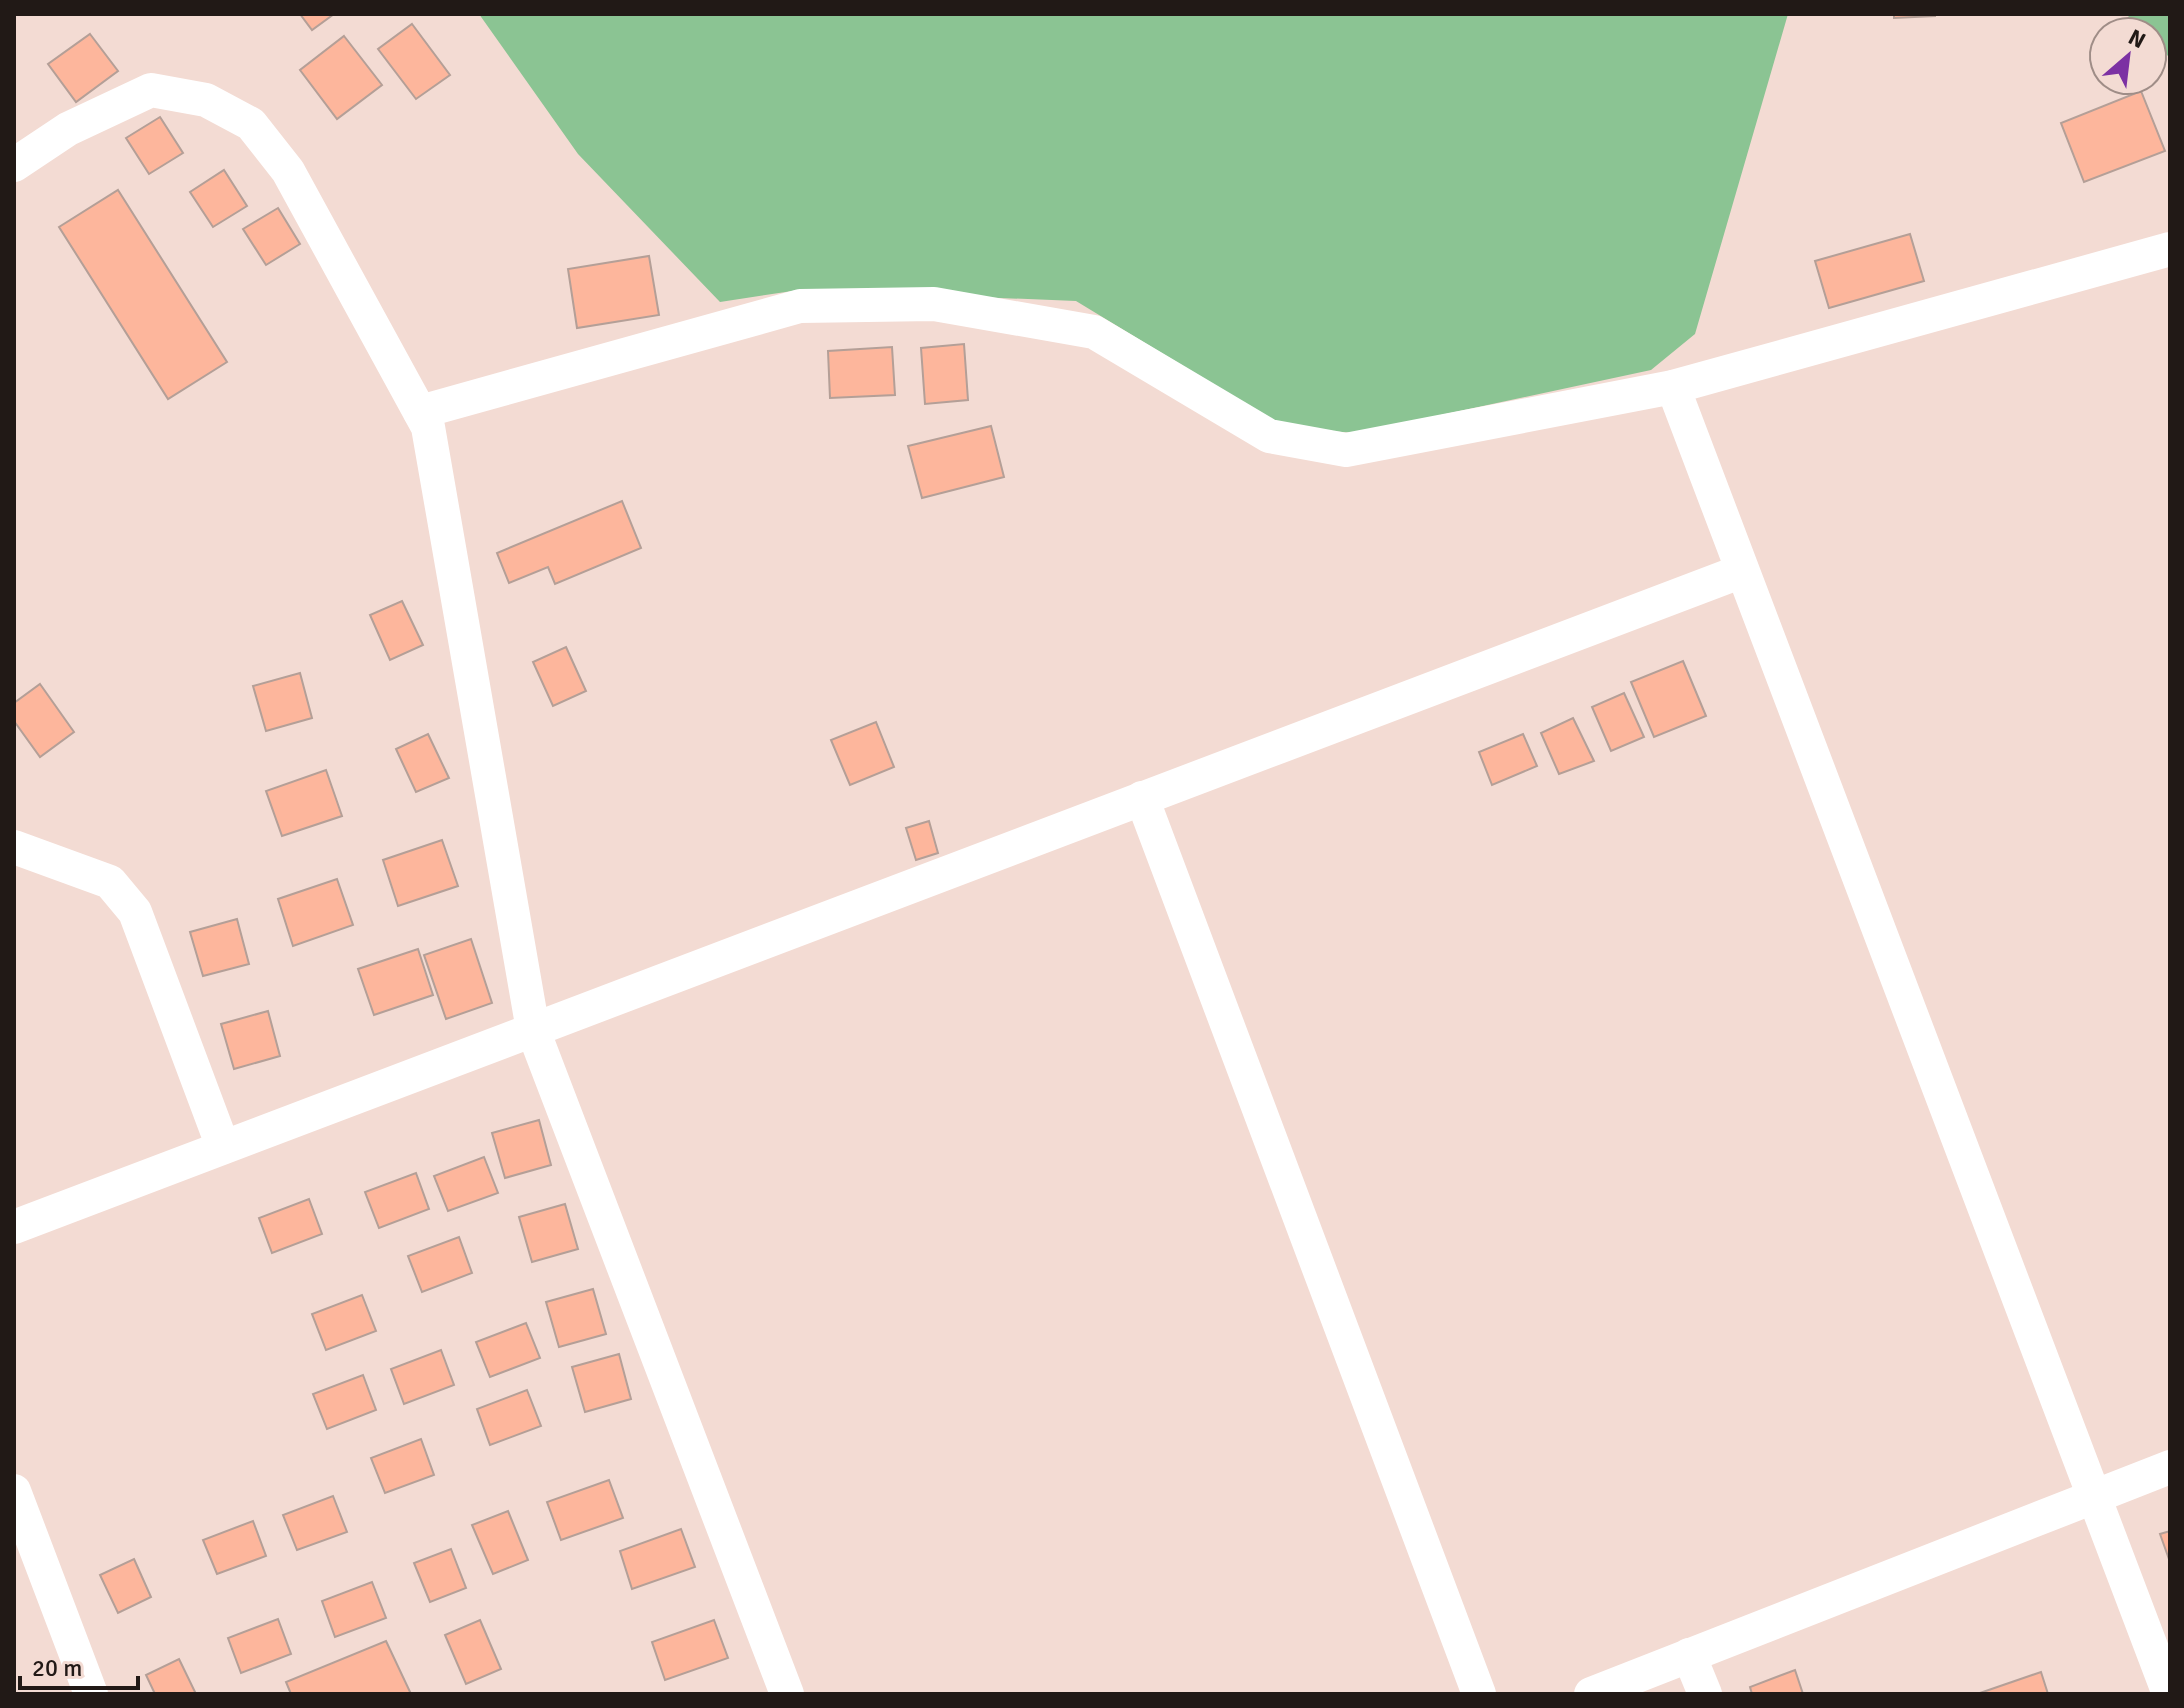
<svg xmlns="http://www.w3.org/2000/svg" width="2184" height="1708" viewBox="0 0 2184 1708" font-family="Signika,sans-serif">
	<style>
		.forest { fill: #8bc493 }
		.building { fill: #fdb69c; stroke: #b49f97; stroke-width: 2 }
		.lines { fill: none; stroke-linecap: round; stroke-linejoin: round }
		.minor { stroke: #fff; stroke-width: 34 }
	</style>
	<rect width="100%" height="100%" fill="#f3dbd3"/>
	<g class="forest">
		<polygon points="479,14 1788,14 1695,334 1651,370 1357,433 1285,428 1076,301 799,290 720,302 578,154"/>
		<polygon points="2126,14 2170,14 2170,58 2152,40 2152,32 2144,32"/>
	</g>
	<g class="building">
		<polygon points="300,14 334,14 312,30"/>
		<polygon points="1894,14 1935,14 1935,16 1894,18"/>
		<polygon points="412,24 450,75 416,99 378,49"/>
		<polygon points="90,34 118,71 76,102 48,64"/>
		<polygon points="344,36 382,85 337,119 300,70"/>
		<polygon points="2141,91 2165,151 2084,182 2061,123"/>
		<polygon points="160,117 183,153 149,174 126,138"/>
		<polygon points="224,170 247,206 213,227 190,192"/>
		<polygon points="118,190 227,362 168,399 59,227"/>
		<polygon points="278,208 300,244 266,265 243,229"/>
		<polygon points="1910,234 1924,281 1829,308 1815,261"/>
		<polygon points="649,256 659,315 577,328 568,269"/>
		<polygon points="964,344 968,400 925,404 921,348"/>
		<polygon points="892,347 895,395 830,398 828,351"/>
		<polygon points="991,426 1004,477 922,498 908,446"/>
		<polygon points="622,501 641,548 555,584 548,567 509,583 497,553"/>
		<polygon points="402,601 423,645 390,660 370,615"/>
		<polygon points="566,647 586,691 553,706 533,662"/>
		<polygon points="1683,661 1706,716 1654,737 1631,682"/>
		<polygon points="300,673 312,718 266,731 253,686"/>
		<polygon points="40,684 74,732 40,757 14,721 14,703"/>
		<polygon points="1624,693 1644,737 1611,751 1592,707"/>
		<polygon points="1573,718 1594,761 1559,774 1541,733"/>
		<polygon points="876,722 894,767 850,785 831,740"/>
		<polygon points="428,734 449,778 416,792 396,749"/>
		<polygon points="1523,734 1537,766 1492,785 1479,752"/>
		<polygon points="326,770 342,816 282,836 266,791"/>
		<polygon points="929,821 938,853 916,860 906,828"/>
		<polygon points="442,840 458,886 398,906 383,860"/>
		<polygon points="337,879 353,925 293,946 278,899"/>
		<polygon points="237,919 249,964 203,976 190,932"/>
		<polygon points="471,939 492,1003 446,1019 424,955"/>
		<polygon points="418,949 433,995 374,1015 358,969"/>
		<polygon points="268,1011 280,1056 234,1069 221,1024"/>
		<polygon points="539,1120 551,1165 505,1178 492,1133"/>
		<polygon points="484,1157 498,1193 448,1211 434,1176"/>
		<polygon points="416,1173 429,1209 379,1228 365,1192"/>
		<polygon points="309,1199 322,1234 272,1253 259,1218"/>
		<polygon points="565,1204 578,1249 532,1262 519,1217"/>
		<polygon points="459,1237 472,1273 422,1292 408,1256"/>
		<polygon points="593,1289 606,1334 559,1347 546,1302"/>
		<polygon points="362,1295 376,1331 326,1350 312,1314"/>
		<polygon points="526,1323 540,1358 490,1377 476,1342"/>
		<polygon points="441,1350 454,1385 404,1404 391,1369"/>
		<polygon points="619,1354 631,1399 585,1412 572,1367"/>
		<polygon points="363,1375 376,1410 327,1429 313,1394"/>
		<polygon points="527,1390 541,1426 490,1445 477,1409"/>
		<polygon points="421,1439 434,1475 385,1493 371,1458"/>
		<polygon points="609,1480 623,1518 561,1540 547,1502"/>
		<polygon points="333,1496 347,1532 297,1550 283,1515"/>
		<polygon points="508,1511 528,1560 493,1574 472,1525"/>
		<polygon points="253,1521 266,1556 217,1574 203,1540"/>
		<polygon points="681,1529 695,1567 632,1589 620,1551"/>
		<polygon points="2170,1531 2170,1562 2160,1534"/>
		<polygon points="451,1549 466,1588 430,1602 414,1563"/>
		<polygon points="134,1559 151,1597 118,1613 100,1575"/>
		<polygon points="372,1582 386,1618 335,1637 322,1601"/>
		<polygon points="278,1619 291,1654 241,1673 228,1638"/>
		<polygon points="480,1620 501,1669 466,1684 445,1635"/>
		<polygon points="714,1620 728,1658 665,1680 652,1642"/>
		<polygon points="386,1641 411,1694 291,1694 286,1682"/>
		<polygon points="179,1659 196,1694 155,1694 146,1675"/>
		<polygon points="1795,1670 1803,1694 1752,1694 1750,1687"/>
		<polygon points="2041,1672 2048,1694 1977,1694"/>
	</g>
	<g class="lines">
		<g class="minor">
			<polyline points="14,165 68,129 151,90 206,100 251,124 288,171 428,427 533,1030 787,1694"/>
			<polyline points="1673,387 2169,1694"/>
			<polyline points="420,412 800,306 934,304 1094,332 1269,436 1346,450 1673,387 2170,249"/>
			<polyline points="1142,798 1479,1694"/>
			<polyline points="14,847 110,882 135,912 223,1147"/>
			<polyline points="14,1227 1742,571"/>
			<polyline points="14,1491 91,1694"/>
			<polyline points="1689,1655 1705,1694"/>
			<polyline points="1591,1694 2170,1467"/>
		</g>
	</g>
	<rect width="2184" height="1708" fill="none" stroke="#211916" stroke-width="32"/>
	<g transform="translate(2128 56) rotate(28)"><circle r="38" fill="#f3dbd3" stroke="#9f8d87" stroke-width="2"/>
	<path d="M0-6L14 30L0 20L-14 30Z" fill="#7c31a3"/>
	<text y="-12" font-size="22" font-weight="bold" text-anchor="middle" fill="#211916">N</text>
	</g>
	<path d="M20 1676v12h118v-12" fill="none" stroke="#211916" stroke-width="4"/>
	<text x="32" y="1676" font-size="24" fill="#211916" stroke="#f3dbd3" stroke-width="6" paint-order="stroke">20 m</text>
</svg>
